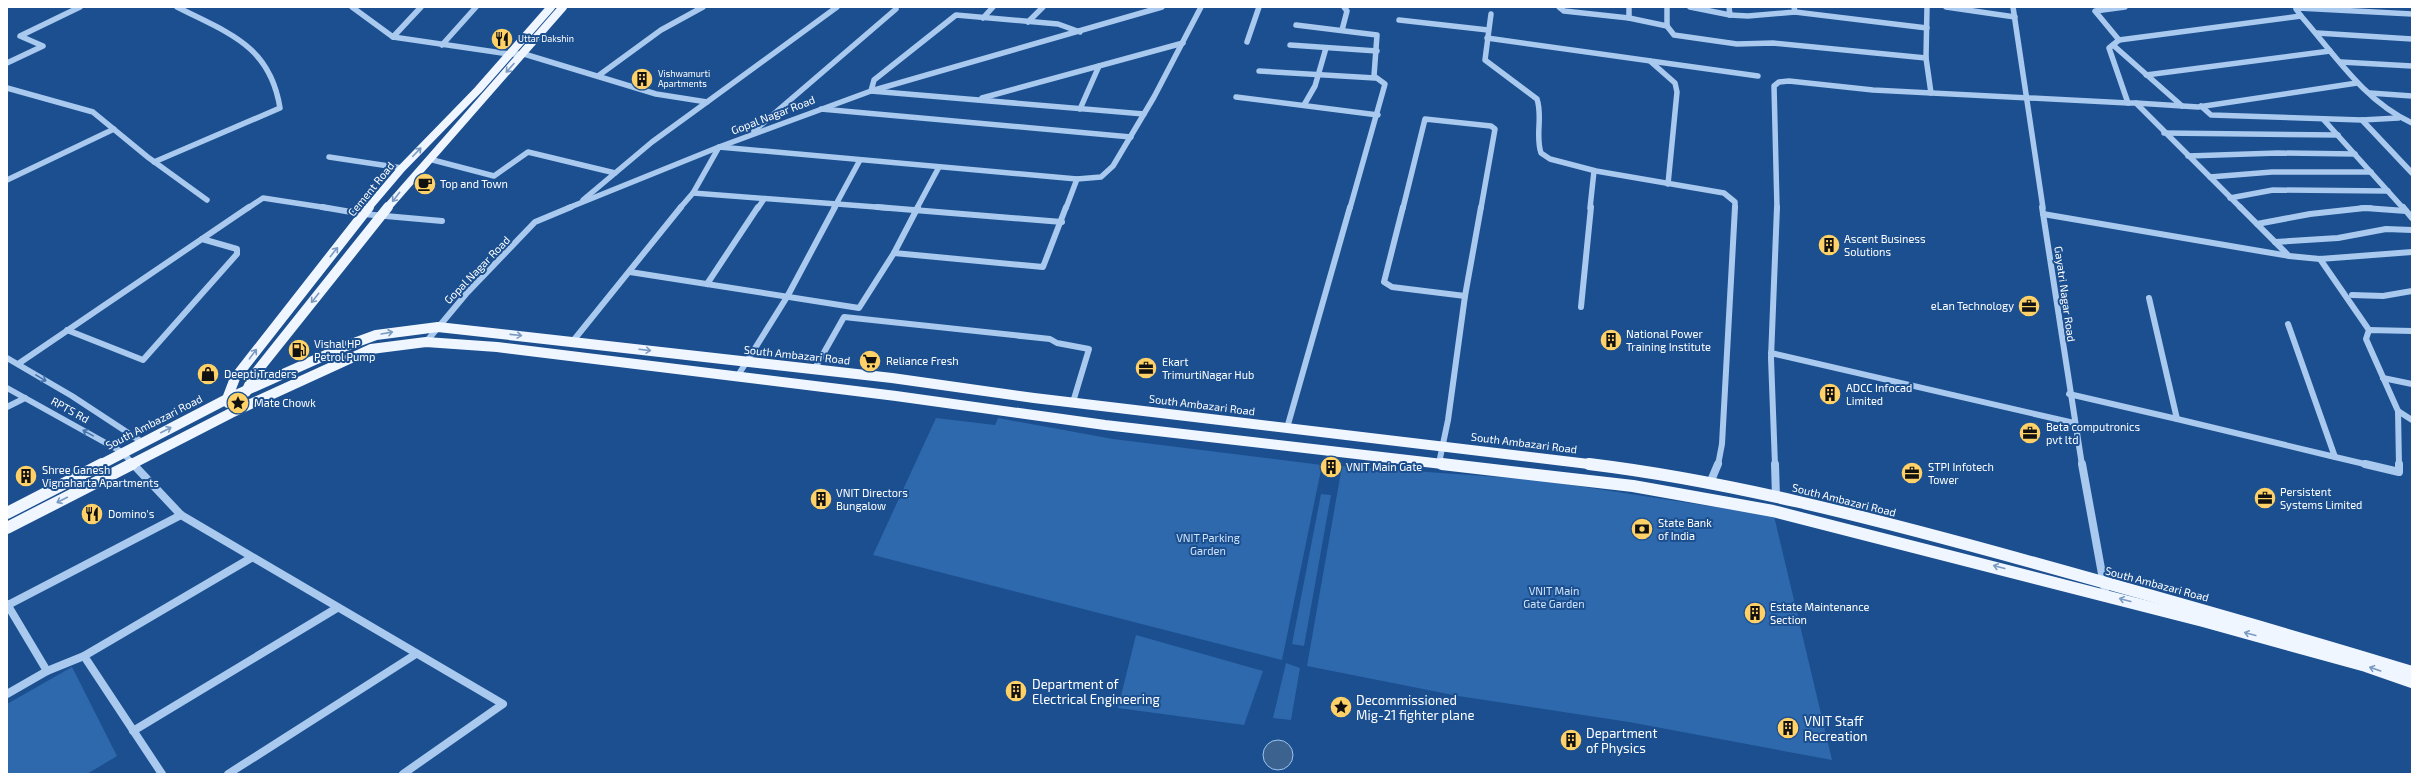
<svg xmlns="http://www.w3.org/2000/svg" width="2419" height="781" viewBox="0 0 2419 781" font-family="'Exo 2',sans-serif">
	<style>
		.green { fill: #2e69ad }
		.water { fill: #3c6290; stroke: #9cc4f0 }
		.lines { fill: none; stroke-linecap: round; stroke-linejoin: round }
		.minor-far2 { stroke: #a9c9ee; stroke-width: 5.5 }
		.minor-far1 { stroke: #a9c9ee; stroke-width: 6 }
		.minor { stroke: #a9c9ee; stroke-width: 8 }
		.major-far2 { stroke: #f0f6ff; stroke-width: 8 }
		.major-far1 { stroke: #f0f6ff; stroke-width: 10 }
		.major { stroke: #f0f6ff; stroke-width: 12 }
		.oneway { stroke: #7b9ac1 }
		.oneway2 { stroke: #4674ac }
		.labels { text-anchor: middle; stroke-width: 4; stroke-linejoin: round; paint-order: stroke }
		.far-poi-label { font-size: 9px; fill: #fff; stroke: #1b4f8f; text-anchor: start }
		.street-label { font-size: 11px; fill: #fff; stroke: #1b4f8f }
		.poi-label { font-size: 11px; fill: #fff; stroke: #1b4f8f; text-anchor: start }
		.park-label { font-size: 11px; fill: #cfe3fa; stroke: #1b4f8f }
		.near-poi-label { font-size: 13px; fill: #fff; stroke: #1b4f8f; text-anchor: start }
	</style>
	<rect width="100%" height="100%" fill="#1b4f8f"/>
	<g class="green">
		<polygon points="936,418 995,425 998,418 1113,439 1322,465 1282,660 873,555"/>
		<polygon points="1342,466 1539,480 1774,516 1832,760 1629,722 1458,696 1307,666"/>
		<polygon points="1321,494 1331,495 1304,646 1292,644"/>
		<polygon points="1136,635 1263,671 1244,725 1118,708"/>
		<polygon points="1286,663 1300,668 1291,720 1273,718"/>
		<polygon points="72,667 117,756 87,774 7,774 7,704"/>
	</g>
	<circle class="water" cx="1278" cy="755" r="15"/>
	<g class="lines">
		<g class="minor-far2">
			<polyline points="352,7 393,37 509,54 524,54 656,94 707,102 652,142 583,200"/>
			<polyline points="1559,7 1564,11 1629,18 1629,7"/>
			<polyline points="1667,7 1667,26 1674,35 1737,44 1773,43 1926,58"/>
			<polyline points="1690,7 1730,15 1729,7"/>
			<polyline points="1927,7 1926,58 1931,93"/>
			<polyline points="1946,7 2015,17"/>
			<polyline points="2013,7 2043,208"/>
			<polyline points="1795,12 1927,28"/>
			<path d="M1491 14 1485 60 1537 99C1543 117 1535 135 1541 153L1550 159 1596 171 1724 193 1735 202V208"/>
			<polyline points="1730,15 1748,16 1795,12 1794,7"/>
			<path d="M2301 16C2335 55 2364 101 2412 123"/>
			<polyline points="983,18 993,7"/>
			<polyline points="1629,18 1667,26"/>
			<polyline points="1399,20 1488,30"/>
			<polyline points="1028,22 1043,7"/>
			<polyline points="1296,25 1377,35 1374,76 1385,84 1350,208"/>
			<polyline points="1342,30 1347,11 1344,7"/>
			<polyline points="1080,32 1058,24 956,15 874,80 871,91 1144,114"/>
			<polyline points="2317,33 2412,39"/>
			<polyline points="393,37 421,7"/>
			<polyline points="1487,38 1758,76"/>
			<polyline points="2119,40 2301,16 2296,9 2298,8 2412,14"/>
			<polyline points="1247,42 1259,7"/>
			<polyline points="442,45 476,7"/>
			<polyline points="1290,45 1377,51"/>
			<polyline points="2113,45 2182,106"/>
			<polyline points="1650,61 1675,83 1677,92 1668,184"/>
			<polyline points="2341,62 2412,66"/>
			<polyline points="7,63 43,46 20,36 80,7"/>
			<polyline points="1259,71 1375,78"/>
			<polyline points="2146,75 2330,51"/>
			<polyline points="598,76 661,30 703,7"/>
			<polyline points="7,88 93,112 149,158 207,200"/>
			<polyline points="2370,93 2412,96"/>
			<polyline points="1236,97 1378,115"/>
			<polyline points="982,98 1183,43"/>
			<polyline points="707,102 837,7"/>
			<polyline points="2128,103 2136,103 2241,208"/>
			<polyline points="2136,103 2198,107 2357,83"/>
			<polyline points="1304,105 1315,86 1326,48"/>
			<polyline points="2201,106 2211,115 2362,120 2398,118"/>
			<polyline points="821,109 1131,137"/>
			<polyline points="1080,109 1099,66"/>
			<polyline points="2323,119 2403,208"/>
			<polyline points="2362,120 2412,173"/>
			<polyline points="754,131 896,9"/>
			<polyline points="2164,133 2338,135"/>
			<polyline points="2188,156 2278,153 2355,154"/>
			<polyline points="329,157 402,168"/>
			<polyline points="429,159 494,176 528,152 615,173"/>
			<path d="M154 162 280 108C270 45 228 33 177 7"/>
			<polyline points="2210,177 2272,172 2371,172"/>
			<polyline points="7,180 114,129"/>
			<polyline points="693,193 889,208"/>
			<polyline points="2230,198 2273,190 2388,191"/>
			<polyline points="248,208 263,198 328,208"/>
			<polyline points="568,208 719,147 871,91 1162,7"/>
			<polyline points="680,208 693,193 719,147 1077,179 1101,177 1113,166 1154,97 1201,7"/>
			<polyline points="758,208 764,199"/>
			<polyline points="834,208 860,160"/>
			<polyline points="917,208 939,167"/>
			<polyline points="1066,208 1077,179"/>
			<polyline points="1403,208 1425,119 1491,126 1495,129 1481,208"/>
			<polyline points="1590,208 1594,171"/>
			<polyline points="1777,208 1774,86 1779,82 1789,81 1873,90 2128,103 2109,48 2119,40 2095,11 2125,7"/>
			<polyline points="2361,208 2371,208"/>
		</g>
		<g class="minor-far1">
			<polyline points="322,207 363,214 442,221"/>
			<polyline points="877,207 1062,222"/>
			<polyline points="1403,207 1384,282 1392,287 1465,296"/>
			<polyline points="2042,207 2082,465"/>
			<polyline points="2240,207 2289,256 2320,259 2412,252"/>
			<polyline points="2403,207 2412,218"/>
			<polyline points="2043,214 2289,256"/>
			<polyline points="2257,224 2310,214 2365,208 2406,211"/>
			<polyline points="2275,242 2338,238 2386,229 2412,230"/>
			<polyline points="894,253 1043,267 1066,207"/>
			<polyline points="2320,259 2369,330"/>
			<polyline points="630,272 859,308 894,253 918,207"/>
			<polyline points="707,284 758,207"/>
			<polyline points="2352,295 2383,296 2412,291"/>
			<polyline points="1465,296 1481,207"/>
			<polyline points="1581,307 1591,207"/>
			<polyline points="67,330 143,360 237,254 237,249 202,239"/>
			<polyline points="2412,331 2369,330 2366,339 2398,411 2412,420"/>
			<polyline points="573,341 681,207"/>
			<polyline points="426,342 466,294 535,222 571,207"/>
			<polyline points="1771,353 2074,423"/>
			<polyline points="7,358 72,396 142,442"/>
			<polyline points="18,364 249,207"/>
			<polyline points="814,370 844,317 1050,339 1057,343 1089,349 1073,402"/>
			<polyline points="737,377 787,297 835,207"/>
			<polyline points="2383,378 2412,384"/>
			<polyline points="7,388 122,452 134,465"/>
			<polyline points="2069,394 2177,419 2149,298"/>
			<polyline points="7,407 25,398"/>
			<polyline points="2398,411 2399,465"/>
			<polyline points="2177,419 2335,457 2288,324"/>
			<polyline points="1287,428 1350,207"/>
			<polyline points="2335,457 2369,465"/>
			<polyline points="1439,463 1448,420 1465,296"/>
			<polyline points="1718,465 1722,444 1735,207"/>
			<polyline points="1775,465 1771,358 1777,207"/>
		</g>
		<g class="minor">
			<polyline points="133,464 181,515 503,704 403,774"/>
			<polyline points="1775,464 1776,498"/>
			<polyline points="2082,464 2106,596"/>
			<polyline points="2365,464 2399,472 2399,464"/>
			<polyline points="1710,483 1718,464"/>
			<polyline points="7,604 47,671"/>
			<polyline points="8,605 181,515"/>
			<polyline points="84,656 162,774"/>
			<polyline points="7,694 47,671 84,656 251,558"/>
			<polyline points="133,731 337,608"/>
			<polyline points="228,774 416,654"/>
		</g>
		<g class="major-far2">
			<polyline points="368,208 402,168 478,90 551,7"/>
			<polyline points="387,208 563,7"/>
		</g>
		<g class="major-far1">
			<polyline points="246,392 254,375 388,207"/>
			<polyline points="228,403 227,399 235,378 369,207"/>
			<polyline points="100,465 227,399 346,346 376,335 438,327 892,378 1034,398 1597,465"/>
			<polyline points="130,465 231,413 371,349 426,342 497,347 896,396 1105,425 1451,465"/>
		</g>
		<g class="major">
			<polyline points="1442,464 1633,486 1773,511 2203,621 2366,666 2412,682"/>
			<path d="M1589 464C1728 481 1867 517 2002 554 2139 592 2276 630 2412 672"/>
			<polyline points="7,513 102,464"/>
			<polyline points="7,528 132,464"/>
		</g>
	</g>
	<defs><path id="oneway-shaft" d="M-6 0H5M1.5-3L5.5 0L1.5 3" fill="none" stroke-width="1.6" stroke-linecap="round" stroke-linejoin="round"/></defs>
	<g class="oneway">
		<use href="#oneway-shaft" transform="translate(510 68) rotate(132)"/>
		<use href="#oneway-shaft" transform="translate(417 152) rotate(-46)"/>
		<use href="#oneway-shaft" transform="translate(396 197) rotate(128)"/>
		<use href="#oneway-shaft" transform="translate(334 252) rotate(-51)"/>
		<use href="#oneway-shaft" transform="translate(315 298) rotate(129)"/>
		<use href="#oneway-shaft" transform="translate(387 333) rotate(-10)"/>
		<use href="#oneway-shaft" transform="translate(516 335) rotate(6)"/>
		<use href="#oneway-shaft" transform="translate(645 350) rotate(7)"/>
		<use href="#oneway-shaft" transform="translate(253 354) rotate(-53)"/>
		<use href="#oneway-shaft" transform="translate(166 430) rotate(-27)"/>
		<use href="#oneway-shaft" transform="translate(62 500) rotate(153)"/>
		<use href="#oneway-shaft" transform="translate(1999 567) rotate(-165)"/>
		<use href="#oneway-shaft" transform="translate(2125 600) rotate(-165)"/>
		<use href="#oneway-shaft" transform="translate(2250 634) rotate(-165)"/>
		<use href="#oneway-shaft" transform="translate(2375 669) rotate(-161)"/>
	</g>
	<g class="oneway2">
		<use href="#oneway-shaft" transform="translate(41 378) rotate(31)"/>
		<use href="#oneway-shaft" transform="translate(88 433) rotate(-151)"/>
	</g>
	<defs>
		<g id="restaurant-disc" transform="scale(1.15)"><circle r="9.5" fill="#ffd166" stroke="#1b4f8f"/><path d="M-5-6h1v4h1v-4h1v4h1v-4h1v5L-1.5 .5V6h-2V.5L-5-1ZM5-6V6H3V1.5H1.5Q1.5-4 5-6Z" fill="#111"/></g>
		<g id="building-disc" transform="scale(1.15)"><circle r="9.5" fill="#ffd166" stroke="#1b4f8f"/><path d="M-4-6H4V6H1V3H-1V6H-4ZM-2.5-4.3h1.7v1.8h-1.7ZM.8-4.3h1.7v1.8H.8ZM-2.5-1h1.7V.8h-1.7ZM.8-1h1.7V.8H.8Z" fill="#111"/></g>
		<g id="cafe-disc" transform="scale(1.15)"><circle r="9.5" fill="#ffd166" stroke="#1b4f8f"/><path d="M-5.5-4.5H6V0H3Q3 3.5 0 3.5H-2.5Q-5.5 3.5-5.5 0ZM3-3.2v2h1.7v-2ZM-6 4.5H4V6H-6Z" fill="#111"/></g>
		<g id="office-disc" transform="scale(1.15)"><circle r="9.5" fill="#ffd166" stroke="#1b4f8f"/><path d="M-6-3h4V-5.5h4V-3h4V5H-6ZM-1-4.5V-3h2v-1.5ZM-6 0V1H6V0Z" fill="#111"/></g>
		<g id="fuel-disc" transform="scale(1.15)"><circle r="9.5" fill="#ffd166" stroke="#1b4f8f"/><path d="M-5.5-6h7V0h2V4h1.3V-2.5L3-4.5l.8-.8L6-3V5H2.5V1h-1V6h-7ZM-4.2-4.7v3.2H.2V-4.7Z" fill="#111"/></g>
		<g id="supermarket-disc" transform="scale(1.15)"><circle r="9.5" fill="#ffd166" stroke="#1b4f8f"/><path d="M-6-5.5h2.5l.6 2H6L4.5 2H-2.5L-4.4-4H-6ZM-1.5 3.2a1.3 1.3 0 1 0 .1 0ZM3 3.2a1.3 1.3 0 1 0 .1 0Z" fill="#111"/></g>
		<g id="shop-disc" transform="scale(1.15)"><circle r="9.5" fill="#ffd166" stroke="#1b4f8f"/><path d="M-5-2.5h2.3a2.7 3.5 0 0 1 5.4 0H5L5.5 6h-11ZM-1.5-2.5h3a1.5 2.3 0 0 0-3 0Z" fill="#111"/></g>
		<g id="sight-disc" transform="scale(1.15)"><circle r="9.5" fill="#ffd166" stroke="#1b4f8f"/><path d="M0-6L1.8-2.2L6-1.7L2.9 1.2L3.7 5.4L0 3.3L-3.7 5.4L-2.9 1.2L-6-1.7L-1.8-2.2Z" fill="#111"/></g>
		<g id="bank-disc" transform="scale(1.15)"><circle r="9.5" fill="#ffd166" stroke="#1b4f8f"/><path d="M-6-4H6V4H-6ZM0-2.3a2.3 2.3 0 1 0 0 4.6a2.3 2.3 0 1 0 0-4.6Z" fill="#111"/></g>
	</defs>
	<g fill-rule="evenodd">
		<use href="#restaurant-disc" x="502" y="39"/>
		<use href="#building-disc" x="642" y="79"/>
		<use href="#cafe-disc" x="425" y="184"/>
		<use href="#building-disc" x="1829" y="245"/>
		<use href="#office-disc" x="2029" y="306"/>
		<use href="#building-disc" x="1611" y="340"/>
		<use href="#fuel-disc" x="299" y="350"/>
		<use href="#supermarket-disc" x="870" y="361"/>
		<use href="#office-disc" x="1146" y="368"/>
		<use href="#shop-disc" x="208" y="374"/>
		<use href="#building-disc" x="1830" y="394"/>
		<use href="#sight-disc" x="238" y="403"/>
		<use href="#office-disc" x="2030" y="433"/>
		<use href="#building-disc" x="1331" y="467"/>
		<use href="#office-disc" x="1912" y="473"/>
		<use href="#building-disc" x="26" y="476"/>
		<use href="#office-disc" x="2265" y="498"/>
		<use href="#building-disc" x="821" y="499"/>
		<use href="#restaurant-disc" x="92" y="514"/>
		<use href="#bank-disc" x="1642" y="529"/>
		<use href="#building-disc" x="1755" y="613"/>
		<use href="#building-disc" x="1016" y="691"/>
		<use href="#sight-disc" x="1341" y="707"/>
		<use href="#building-disc" x="1788" y="728"/>
		<use href="#building-disc" x="1571" y="740"/>
	</g>
	<g class="labels">
		<g class="far-poi-label">
			<text x="518" y="42">Uttar Dakshin</text>
			<text x="658" y="77">Vishwamurti<tspan x="658" dy="10">Apartments</tspan></text>
		</g>
		<g class="street-label">
			<text transform="translate(773 115) rotate(-21)" y="4">Gopal Nagar Road</text>
			<text transform="translate(371 189) rotate(-51)" y="4">Cement Road</text>
			<text transform="translate(477 270) rotate(-46)" y="4">Gopal Nagar Road</text>
			<text transform="translate(2065 294) rotate(82)" y="4">Gayatri Nagar Road</text>
			<text transform="translate(797 355) rotate(6)" y="4">South Ambazari Road</text>
			<text transform="translate(1202 405) rotate(7)" y="4">South Ambazari Road</text>
			<text transform="translate(70 410) rotate(29)" y="4">RPTS Rd</text>
			<text transform="translate(154 422) rotate(-27)" y="4">South Ambazari Road</text>
			<text transform="translate(1524 443) rotate(7)" y="4">South Ambazari Road</text>
			<text transform="translate(1844 500) rotate(14)" y="4">South Ambazari Road</text>
			<text transform="translate(2157 584) rotate(15)" y="4">South Ambazari Road</text>
		</g>
		<g class="poi-label">
			<text x="440" y="188">Top and Town</text>
			<text x="1844" y="243">Ascent Business<tspan x="1844" dy="13">Solutions</tspan></text>
			<text x="2014" y="310" text-anchor="end">eLan Technology</text>
			<text x="1626" y="338">National Power<tspan x="1626" dy="13">Training Institute</tspan></text>
			<text x="314" y="348">Vishal HP<tspan x="314" dy="13">Petrol Pump</tspan></text>
			<text x="886" y="365">Reliance Fresh</text>
			<text x="1162" y="366">Ekart<tspan x="1162" dy="13">TrimurtiNagar Hub</tspan></text>
			<text x="224" y="378">Deepti Traders</text>
			<text x="1846" y="392">ADCC Infocad<tspan x="1846" dy="13">Limited</tspan></text>
			<text x="254" y="407">Mate Chowk</text>
			<text x="2046" y="431">Beta computronics<tspan x="2046" dy="13">pvt ltd</tspan></text>
			<text x="1346" y="471">VNIT Main Gate</text>
			<text x="1928" y="471">STPI Infotech<tspan x="1928" dy="13">Tower</tspan></text>
			<text x="42" y="474">Shree Ganesh<tspan x="42" dy="13">Vignaharta Apartments</tspan></text>
			<text x="2280" y="496">Persistent<tspan x="2280" dy="13">Systems Limited</tspan></text>
			<text x="836" y="497">VNIT Directors<tspan x="836" dy="13">Bungalow</tspan></text>
			<text x="108" y="518">Domino's</text>
			<text x="1658" y="527">State Bank<tspan x="1658" dy="13">of India</tspan></text>
			<text x="1770" y="611">Estate Maintenance<tspan x="1770" dy="13">Section</tspan></text>
		</g>
		<g class="park-label">
			<text x="1208" y="542">VNIT Parking<tspan x="1208" dy="13">Garden</tspan></text>
			<text x="1554" y="595">VNIT Main<tspan x="1554" dy="13">Gate Garden</tspan></text>
		</g>
		<g class="near-poi-label">
			<text x="1032" y="689">Department of<tspan x="1032" dy="15">Electrical Engineering</tspan></text>
			<text x="1356" y="705">Decommissioned<tspan x="1356" dy="15">Mig-21 fighter plane</tspan></text>
			<text x="1804" y="726">VNIT Staff<tspan x="1804" dy="15">Recreation</tspan></text>
			<text x="1586" y="738">Department<tspan x="1586" dy="15">of Physics</tspan></text>
		</g>
	</g>
	<rect width="2419" height="781" fill="none" stroke="#ffffff" stroke-width="16"/>
</svg>
